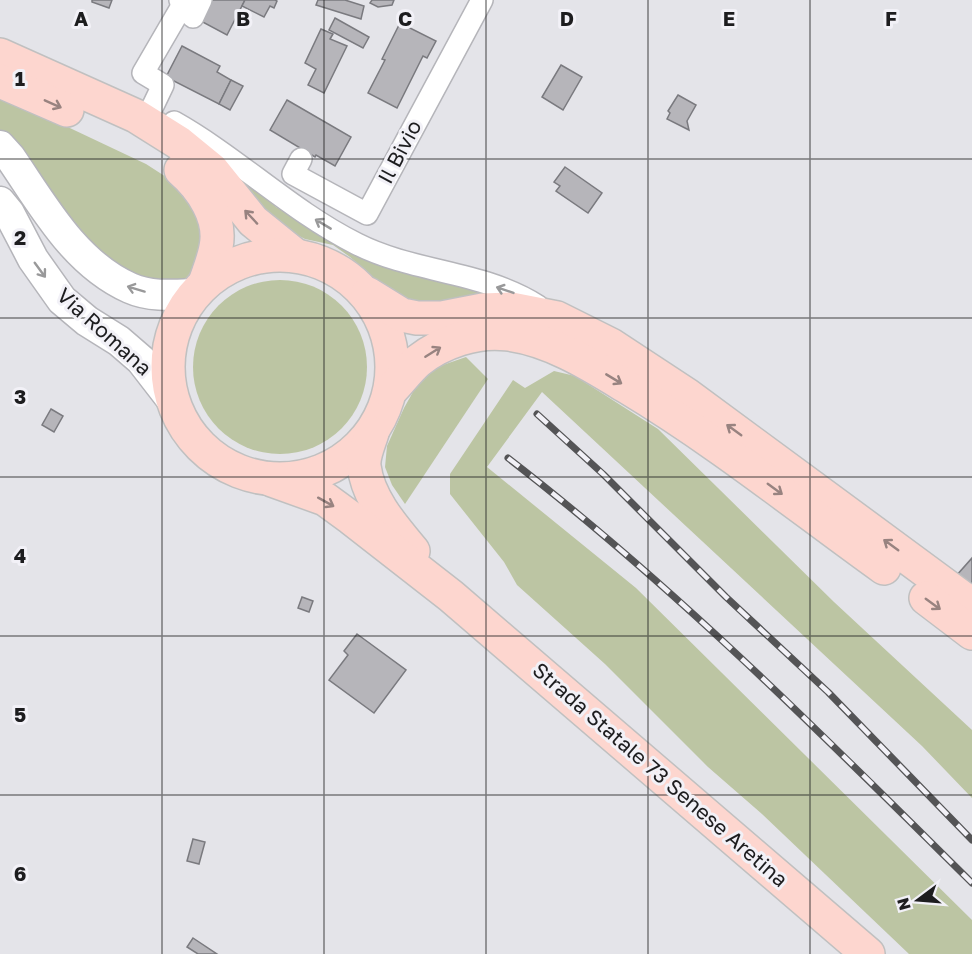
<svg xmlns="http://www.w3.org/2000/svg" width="972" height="954" viewBox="0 0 972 954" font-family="'Golos Text',sans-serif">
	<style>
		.green { fill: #bcc5a3 }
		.building { fill: #b6b5ba; stroke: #7a7a7f; stroke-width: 1.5 }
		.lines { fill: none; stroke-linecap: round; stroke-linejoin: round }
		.street-casing { stroke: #b5b5ba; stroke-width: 24 }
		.secondary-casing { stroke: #b5b5ba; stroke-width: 33 }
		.primary-casing { stroke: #c0c0c0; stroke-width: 36 }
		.street { stroke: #fff; stroke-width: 21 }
		.secondary { stroke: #fff; stroke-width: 30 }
		.primary { stroke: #fdd6cf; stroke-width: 33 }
		.rail-casing { stroke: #545456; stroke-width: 7 }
		.rail { stroke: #f2f1f7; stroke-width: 4.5; stroke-dasharray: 14; stroke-linecap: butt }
		.oneway { stroke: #988380 }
		.oneway2 { stroke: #99999a }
		.grid { fill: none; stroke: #1d1d1f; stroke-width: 1.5; stroke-opacity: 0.55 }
		.labels { text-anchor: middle; stroke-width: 6; stroke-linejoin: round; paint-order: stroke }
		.street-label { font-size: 21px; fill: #1d1d1f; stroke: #f2f1f7 }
		.grid-label { font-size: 20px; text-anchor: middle; font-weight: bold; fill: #1d1d1f; stroke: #f2f1f7; stroke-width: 6; stroke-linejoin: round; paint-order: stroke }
	</style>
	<rect width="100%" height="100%" fill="#e4e4e9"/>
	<g class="green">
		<polygon points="0,95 146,164 177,184 190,199 204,237 193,270 186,278 170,285 131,276 96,248 17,151 0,134"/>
		<polygon points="234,170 276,207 333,241 381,263 486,295 460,310 400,300 350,257 333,245 305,239 283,228 262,211"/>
		<circle cx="280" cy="367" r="87"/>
		<polygon points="466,357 488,379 405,504 392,485 385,467 387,446 404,408 418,383 440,366"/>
		<polygon points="554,371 575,376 658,429 834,602 972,730 972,798 922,746 542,392 487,467 636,588 972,920 972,954 909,954 762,814 708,767 605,664 517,585 504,562 450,494 450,474 513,380 525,388"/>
	</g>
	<g class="building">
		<polygon points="92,0 112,0 109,8 92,2"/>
		<polygon points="207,0 245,0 227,35 197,19"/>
		<polygon points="245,0 275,0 277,1 274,8 270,6 264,17 242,6"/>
		<polygon points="318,0 345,0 364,6 361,19 316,5"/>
		<polygon points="372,0 394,0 392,5 378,7 370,3"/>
		<polygon points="335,18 369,37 363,48 329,30"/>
		<polygon points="400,23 436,41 427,58 423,56 397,108 368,93 385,60 382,59"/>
		<polygon points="321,29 333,34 330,39 347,46 324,93 308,85 316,69 305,63"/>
		<polygon points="182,46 220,66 217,72 231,80 219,104 166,77"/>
		<polygon points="561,65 582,77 563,110 542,97"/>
		<polygon points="231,80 243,86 230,110 219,104"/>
		<polygon points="678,95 696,105 687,121 689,130 667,119 670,113 668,111"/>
		<polygon points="287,100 351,137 335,166 316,155 315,157 270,130"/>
		<polygon points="565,167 602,193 588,213 556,191 560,186 554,182"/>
		<polygon points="51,409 63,416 54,432 42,425"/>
		<polygon points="972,558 972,582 968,586 956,576"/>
		<polygon points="302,597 313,601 309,612 298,608"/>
		<polygon points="357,634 406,670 374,713 329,680 348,655 344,651"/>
		<polygon points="193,839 205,842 199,864 187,861"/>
		<polygon points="193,938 217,954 198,954 187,947"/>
	</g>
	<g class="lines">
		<g class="street-casing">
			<g id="street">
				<polyline points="180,0 182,6 193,17 201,0"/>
				<polyline points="151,110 163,85 143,73 182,6"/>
				<path d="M174 122C238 158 291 211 357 244 414 273 484 271 538 306"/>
				<polyline points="301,159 293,174 367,214 482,0"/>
			</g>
		</g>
		<g class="secondary-casing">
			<g id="secondary">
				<path d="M0 146 10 157C43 205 74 263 130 288 150 297 173 295 194 294"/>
				<polyline points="0,202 9,213 33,259 62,300 87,321 119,341 141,360 172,400"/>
			</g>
		</g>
		<g class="primary-casing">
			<g id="primary">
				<polyline points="0,55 136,116 179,143 212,170 253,221 295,255"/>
				<polyline points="0,81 67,110"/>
				<path d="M181 170C202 188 222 218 216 247 214 259 209 271 205 283"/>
				<circle cx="280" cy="367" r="112"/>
				<polyline points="368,294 402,315 417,318 442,318 483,310 511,309 557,318 611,345 687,395 972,605"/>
				<path d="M390 391C399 382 408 370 418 361 442 342 477 330 507 334 550 339 591 365 627 387 717 441 799 507 884 568"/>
				<path d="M372 433C369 443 363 456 364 466 368 499 393 527 413 551"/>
				<polyline points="272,480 325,499 351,518 451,596 868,954"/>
				<polyline points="926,598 972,633"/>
			</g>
		</g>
		<use href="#street" class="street"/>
		<use href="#secondary" class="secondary"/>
		<use href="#primary" class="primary"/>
		<g class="rail-casing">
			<g id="rail">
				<polyline points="537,414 603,474 726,597 828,692 972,840"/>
				<path d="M508 458C674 586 823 735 972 883"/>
			</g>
		</g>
		<use href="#rail" class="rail"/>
	</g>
	<defs><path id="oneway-shaft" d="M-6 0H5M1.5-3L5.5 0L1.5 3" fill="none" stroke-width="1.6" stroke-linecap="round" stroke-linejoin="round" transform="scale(1.5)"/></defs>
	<g class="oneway">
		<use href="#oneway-shaft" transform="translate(53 104) rotate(24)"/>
		<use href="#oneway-shaft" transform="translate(251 217) rotate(-133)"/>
		<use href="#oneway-shaft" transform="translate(433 352) rotate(-32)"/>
		<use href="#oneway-shaft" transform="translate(614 379) rotate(31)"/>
		<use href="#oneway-shaft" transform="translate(734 430) rotate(-144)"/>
		<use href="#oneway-shaft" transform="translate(775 489) rotate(36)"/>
		<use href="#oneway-shaft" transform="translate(326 502) rotate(29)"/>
		<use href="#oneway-shaft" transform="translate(891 545) rotate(-144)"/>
		<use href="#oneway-shaft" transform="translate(933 604) rotate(36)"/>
	</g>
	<g class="oneway2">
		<use href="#oneway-shaft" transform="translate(323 224) rotate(-149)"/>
		<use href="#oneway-shaft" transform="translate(40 270) rotate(54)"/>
		<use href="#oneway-shaft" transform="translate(136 289) rotate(-163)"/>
		<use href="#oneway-shaft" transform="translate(505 290) rotate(-161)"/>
	</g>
	<path class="grid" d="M162 0V954M324 0V954M486 0V954M648 0V954M810 0V954M0 159H972M0 318H972M0 477H972M0 636H972M0 795H972"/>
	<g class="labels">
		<g class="street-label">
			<text transform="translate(400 152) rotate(-62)" y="7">Il Bivio</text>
			<text transform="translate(104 332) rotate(42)" y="7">Via Romana</text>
			<text transform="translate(660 775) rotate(41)" y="7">Strada Statale 73 Senese Aretina</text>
		</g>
	</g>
	<g class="grid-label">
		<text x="81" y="26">A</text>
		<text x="243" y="26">B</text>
		<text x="405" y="26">C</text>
		<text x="567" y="26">D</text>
		<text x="729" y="26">E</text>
		<text x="891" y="26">F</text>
		<text x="20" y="86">1</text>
		<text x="20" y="245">2</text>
		<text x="20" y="404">3</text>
		<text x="20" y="563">4</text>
		<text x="20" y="722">5</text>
		<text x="20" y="881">6</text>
	</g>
	<g transform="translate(918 900) rotate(254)" stroke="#f2f1f7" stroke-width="4.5" paint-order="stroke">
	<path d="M0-4.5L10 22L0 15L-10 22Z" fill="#1d1d1f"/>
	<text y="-9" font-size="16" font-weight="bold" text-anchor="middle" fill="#1d1d1f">N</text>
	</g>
</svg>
